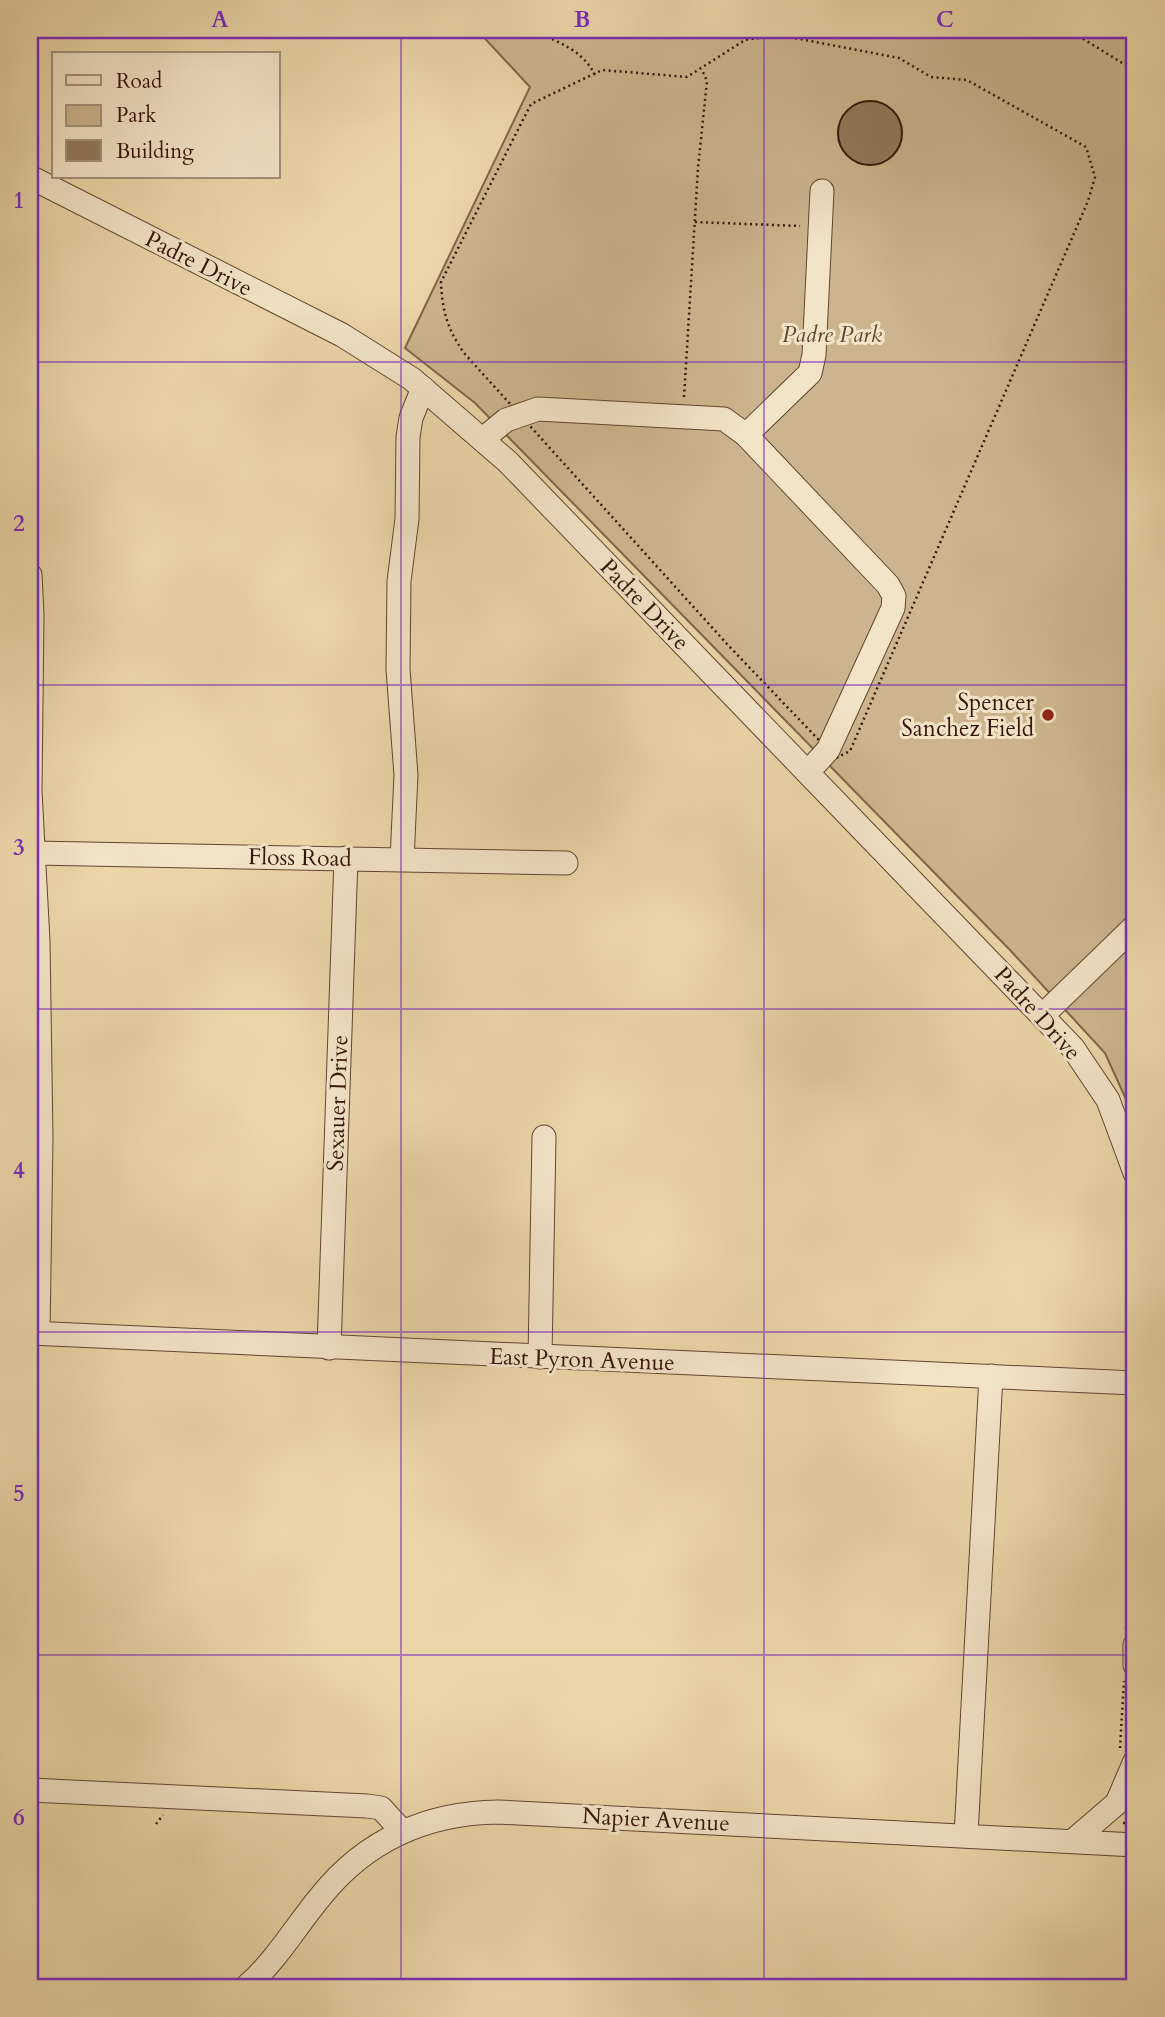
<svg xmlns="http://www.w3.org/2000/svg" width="1165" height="2017" viewBox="0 0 1165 2017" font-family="Cardo,serif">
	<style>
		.green { fill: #ccb58e; stroke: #80654b; stroke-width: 2 }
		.building { fill: #93795c; stroke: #341508; stroke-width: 2 }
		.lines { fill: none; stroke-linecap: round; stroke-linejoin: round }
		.minor-casing { stroke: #624530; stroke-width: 25 }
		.path { stroke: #341508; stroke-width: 2.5; stroke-dasharray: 2 3.5; stroke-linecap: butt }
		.minor { stroke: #f2e4c7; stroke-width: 23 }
		.grid { fill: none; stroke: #7b2cbf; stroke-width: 2; stroke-opacity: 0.55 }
		.poi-dot { fill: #8f2418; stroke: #f2e4c7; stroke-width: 2.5 }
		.labels { text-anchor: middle; stroke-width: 6; stroke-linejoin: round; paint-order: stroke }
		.street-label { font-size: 23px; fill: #341508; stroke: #f2e4c7 }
		.park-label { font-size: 23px; font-style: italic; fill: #624530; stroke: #f2e4c7 }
		.poi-label { font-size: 23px; fill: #341508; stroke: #f2e4c7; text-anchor: end }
		.neatline { fill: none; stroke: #7b2cbf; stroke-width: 2.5 }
		.grid-label { font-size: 23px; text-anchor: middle; font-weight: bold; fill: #7b2cbf }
	</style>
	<rect width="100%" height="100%" fill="#ebd6a9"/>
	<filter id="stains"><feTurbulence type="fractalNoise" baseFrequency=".00286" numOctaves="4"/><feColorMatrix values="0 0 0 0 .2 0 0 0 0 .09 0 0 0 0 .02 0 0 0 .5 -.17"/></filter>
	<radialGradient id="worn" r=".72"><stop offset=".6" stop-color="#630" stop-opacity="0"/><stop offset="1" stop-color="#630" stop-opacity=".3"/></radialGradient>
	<polygon class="green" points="477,30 1135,30 1135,1119 1105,1053 1009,949 475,403 405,348 530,87"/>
	<circle class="building" cx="870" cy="133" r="32"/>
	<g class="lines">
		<g class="minor-casing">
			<g id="minor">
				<polyline points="30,177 342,335 412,379 508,462 1073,1048 1108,1100 1135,1173"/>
				<polyline points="746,435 810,373 814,355 822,191"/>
				<polyline points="483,439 506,420 538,409 724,419 746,435 888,585 894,596 893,608 828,750 808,772"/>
				<polyline points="30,575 32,614 30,791 38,941 41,1139 38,1333"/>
				<polyline points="34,853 566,863"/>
				<polyline points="402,859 406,775 398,669 399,581 407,519 408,437 411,418 423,388"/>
				<polyline points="1043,1015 1135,926"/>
				<polyline points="30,1333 1135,1383"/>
				<polyline points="329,1348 346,858"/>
				<polyline points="540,1357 544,1137"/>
				<polyline points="1135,1645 1135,1665"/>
				<polyline points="30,1790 367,1806 381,1808 402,1831"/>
				<polyline points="966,1835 991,1376"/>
				<polyline points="1074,1840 1117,1803 1135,1761"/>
				<path d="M246 1987C276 1961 296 1926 321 1896 366 1840 427 1813 498 1812L1135 1845"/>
			</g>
		</g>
		<g class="path">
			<path d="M532 30C557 42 582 49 595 75"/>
			<polyline points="1069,30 1135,71"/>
			<path d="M779 35 899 58 931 77 967 80 1086 147 1095 177 1088 201 850 751 836 758 727 644 464 353C448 330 442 311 441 282L531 104 602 70 687 77 745 40Z"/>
			<polyline points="695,222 800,226"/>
			<polyline points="684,397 698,168 707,81 702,70"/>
			<polyline points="1128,1363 1130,1302 1135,1302"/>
			<polyline points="1126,1629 1131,1540 1127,1401"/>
			<polyline points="1120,1748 1124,1681"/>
			<polyline points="1123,1823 1135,1823"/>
			<polyline points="156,1824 163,1815"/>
		</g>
		<use href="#minor" class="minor"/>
	</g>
	<path class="grid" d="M401 30V1987M764 30V1987M30 362H1135M30 685H1135M30 1009H1135M30 1332H1135M30 1655H1135"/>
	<circle class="poi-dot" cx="1048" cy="715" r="7"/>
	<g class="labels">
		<g class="street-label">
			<text transform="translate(199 263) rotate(27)" y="8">Padre Drive</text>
			<text transform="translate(645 604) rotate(46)" y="8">Padre Drive</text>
			<text transform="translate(300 857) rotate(1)" y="8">Floss Road</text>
			<text transform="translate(1038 1013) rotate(48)" y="8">Padre Drive</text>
			<text transform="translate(337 1103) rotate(-88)" y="8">Sexauer Drive</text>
			<text transform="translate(582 1359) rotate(2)" y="8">East Pyron Avenue</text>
			<text transform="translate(656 1819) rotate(3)" y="8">Napier Avenue</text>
		</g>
		<g class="park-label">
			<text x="832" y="342">Padre Park</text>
		</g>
		<g class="poi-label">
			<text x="1034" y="710">Spencer<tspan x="1034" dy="26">Sanchez Field</tspan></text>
		</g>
	</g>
	<rect width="1165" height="2017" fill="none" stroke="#ebd6a9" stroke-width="77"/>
	<rect x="52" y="52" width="228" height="126" fill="#f2e4c7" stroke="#a6917b" stroke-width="2"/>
	<rect x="66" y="75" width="35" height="10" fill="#f2e4c7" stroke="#a6917b" stroke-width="2"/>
	<text x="116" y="88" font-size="21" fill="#341508">Road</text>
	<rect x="66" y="105" width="35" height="21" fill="#ccb58e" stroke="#a6917b" stroke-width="2"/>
	<text x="116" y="122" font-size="21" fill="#341508">Park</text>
	<rect x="66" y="140" width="35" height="21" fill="#93795c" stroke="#a6917b" stroke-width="2"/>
	<text x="116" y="158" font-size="21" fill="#341508">Building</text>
	<rect x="38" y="38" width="1088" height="1941" class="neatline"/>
	<g class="grid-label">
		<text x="220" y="27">A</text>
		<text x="582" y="27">B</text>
		<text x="945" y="27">C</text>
		<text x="19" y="208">1</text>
		<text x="19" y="531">2</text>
		<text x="19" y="855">3</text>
		<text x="19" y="1178">4</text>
		<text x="19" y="1501">5</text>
		<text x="19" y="1825">6</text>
	</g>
	<rect width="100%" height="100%" filter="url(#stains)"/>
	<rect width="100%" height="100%" fill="url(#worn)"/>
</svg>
